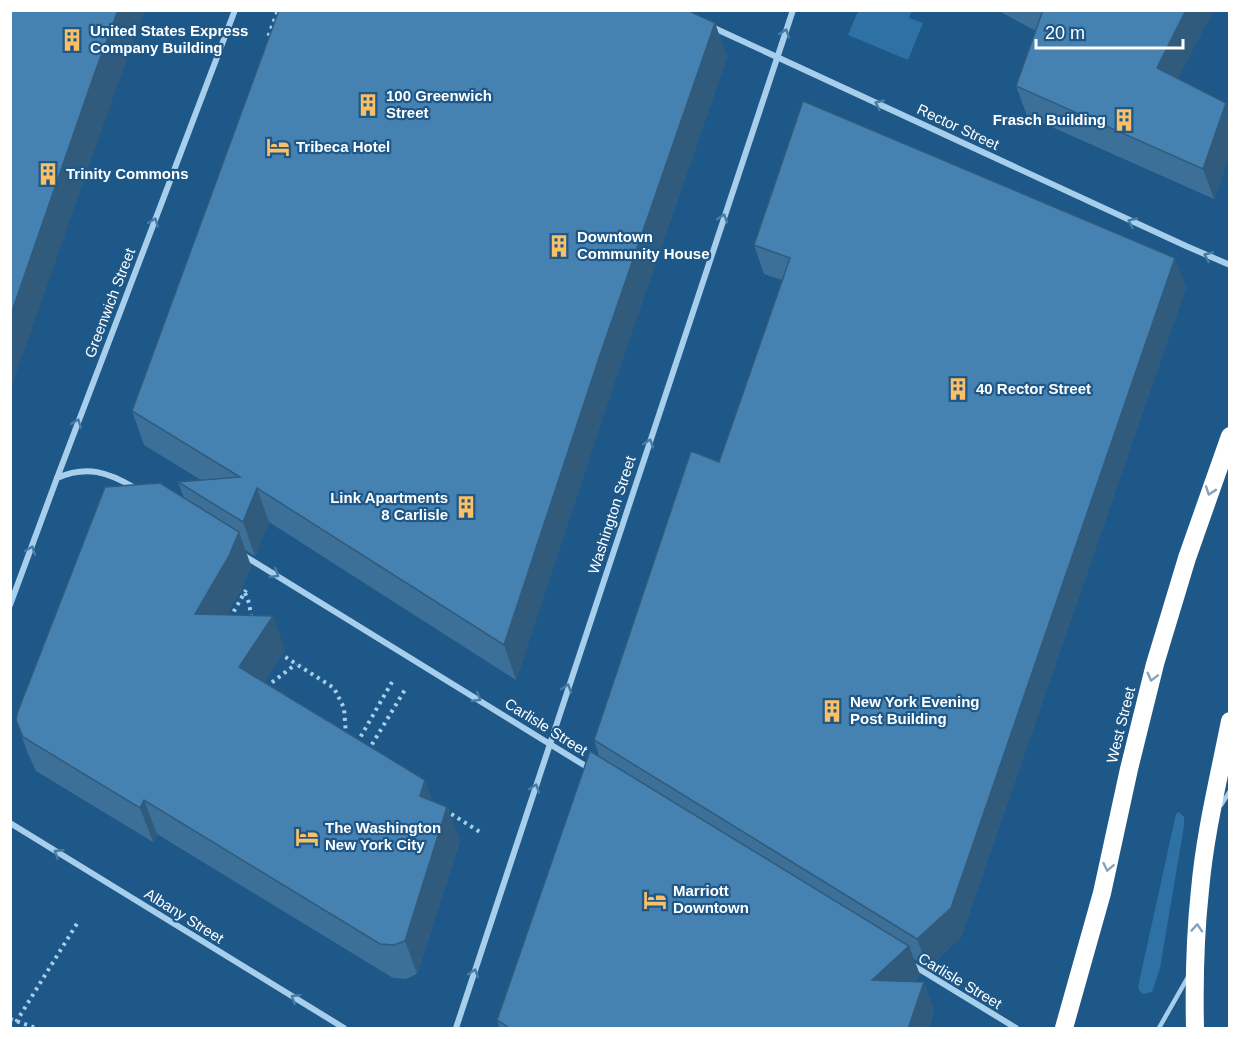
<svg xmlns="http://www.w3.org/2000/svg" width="1240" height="1039" viewBox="0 0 1240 1039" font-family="Helvetica,sans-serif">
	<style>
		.green { fill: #2e71a4 }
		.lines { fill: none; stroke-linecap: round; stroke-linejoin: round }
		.path { stroke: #a7ceeb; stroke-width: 4; stroke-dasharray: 3 4.5; stroke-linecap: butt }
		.lane { stroke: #a7ceeb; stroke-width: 4.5 }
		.street { stroke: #a7ceeb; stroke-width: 6 }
		.highway { stroke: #fff; stroke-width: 18 }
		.wall { fill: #3c7098 }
		.shaded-wall { fill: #315b7c }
		.building { fill: #4682b1; stroke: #315b7c; stroke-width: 1.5 }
		.oneway { stroke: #467ba6 }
		.oneway2 { stroke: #83a3be }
		.labels { text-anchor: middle; stroke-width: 4.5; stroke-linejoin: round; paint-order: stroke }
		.poi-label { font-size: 15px; font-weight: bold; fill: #fff; stroke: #1d5888; text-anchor: start }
		.street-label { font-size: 15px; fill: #fff; stroke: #1d5888 }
	</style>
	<rect width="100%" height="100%" fill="#1d5888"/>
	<g class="green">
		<polygon points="858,11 912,11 909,18 923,23 908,60 848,35"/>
		<polygon points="1179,812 1184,817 1184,826 1160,968 1152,992 1144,994 1140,992 1138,987 1176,814"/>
	</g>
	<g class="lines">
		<g class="path">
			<polyline points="270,43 268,37 278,10"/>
			<polyline points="245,593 249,603 252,621"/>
			<polyline points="230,618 246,590"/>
			<polyline points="279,653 334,688 344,708 346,735"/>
			<polyline points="266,687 296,664"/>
			<polyline points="357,743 392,682"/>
			<polyline points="368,751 406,688"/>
			<polyline points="445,810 480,832"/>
			<polyline points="10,1019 36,1028"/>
			<polyline points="16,1022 78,922"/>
		</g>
		<g class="lane">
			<polyline points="1221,805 1230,791"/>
			<polyline points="1159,1028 1188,977"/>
		</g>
		<g class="street">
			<polyline points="712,27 1186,246 1230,265"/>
			<path d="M57 478C87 465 108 472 135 488"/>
			<polyline points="243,555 592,770"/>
			<polyline points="10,605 57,478 235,10"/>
			<polyline points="10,823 344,1028"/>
			<polyline points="911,964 1016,1028"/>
			<polyline points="456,1028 793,10"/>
		</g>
		<g class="highway">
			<polyline points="1064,1028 1102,893 1129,769 1155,664 1187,558 1230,436"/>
			<path d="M1195 1028C1194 982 1195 936 1200 890 1205 833 1219 777 1230 721"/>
		</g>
	</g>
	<g class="wall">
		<polygon points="997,10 1213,10 1178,78 1226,103 1230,113 1230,154 1214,199 1027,116 1016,86 1036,31"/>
		<polygon points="715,23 727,57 612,389 516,680 269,522 255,556 245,550 251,566 241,590 226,615 285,650 264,682 425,780 432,801 447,807 460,841 417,974 406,979 393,978 157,834 153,842 36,771 28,754 16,720 184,498 178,482 201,480 144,445 132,411"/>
		<polygon points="754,245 1186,287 961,937 928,968 914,959 920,975 913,982 924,982 934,1011 929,1029 500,1029 497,1020 599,756 594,740 719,462 782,280 764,274"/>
	</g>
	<g class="shaded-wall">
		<polygon points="118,10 145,10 109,109 10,391 10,317 95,72"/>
		<polygon points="1186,10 1213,10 1168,98 1157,68"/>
		<polygon points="715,23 727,57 612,389 516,680 504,645 600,355"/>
		<polygon points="1226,103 1230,113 1230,154 1214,199 1203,169"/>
		<polygon points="1175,258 1186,287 961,937 928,968 917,939"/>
		<polygon points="257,488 269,522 255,556 243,522"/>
		<polygon points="239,532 251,566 241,590 207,648 195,614"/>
		<polygon points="273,616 285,650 252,701 239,667"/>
		<polygon points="425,780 437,814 420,796"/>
		<polygon points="144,800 157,834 153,842 140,808"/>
		<polygon points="447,807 460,841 417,974 405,941"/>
		<polygon points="909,946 920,975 882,1009 872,980"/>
		<polygon points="924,982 934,1011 929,1029 908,1029"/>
	</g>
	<g class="building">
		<polygon points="10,10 118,10 95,72 10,317"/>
		<polygon points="279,10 687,10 715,23 600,355 504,645 257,488 243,522 178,482 240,477 132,411"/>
		<polygon points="1043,10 1186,10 1157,68 1226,103 1203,169 1016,86"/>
		<polygon points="803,101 1175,258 951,908 917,939 594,740 691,451 719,462 790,258 754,245"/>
		<polygon points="160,483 239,532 229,556 195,614 273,616 239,667 425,780 420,796 447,807 405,941 394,945 380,944 144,800 140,808 23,737 16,720 18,711 105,487"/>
		<polygon points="590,751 909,946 872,980 924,982 908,1029 511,1029 497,1020"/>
	</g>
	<defs><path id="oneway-chevron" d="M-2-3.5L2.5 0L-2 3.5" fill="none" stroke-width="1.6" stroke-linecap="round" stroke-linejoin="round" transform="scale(1.5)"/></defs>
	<g class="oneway">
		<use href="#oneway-chevron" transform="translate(785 33) rotate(-71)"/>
		<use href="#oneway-chevron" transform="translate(879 104) rotate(-155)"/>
		<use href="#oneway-chevron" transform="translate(723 218) rotate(-72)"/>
		<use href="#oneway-chevron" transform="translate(154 222) rotate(-69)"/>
		<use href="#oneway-chevron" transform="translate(1132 222) rotate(-155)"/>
		<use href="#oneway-chevron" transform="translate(1208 256) rotate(-157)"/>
		<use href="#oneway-chevron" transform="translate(77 423) rotate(-69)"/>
		<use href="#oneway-chevron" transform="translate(649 443) rotate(-72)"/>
		<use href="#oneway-chevron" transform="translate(31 550) rotate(-70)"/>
		<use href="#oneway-chevron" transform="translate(275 574) rotate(32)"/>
		<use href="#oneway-chevron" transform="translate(567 688) rotate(-72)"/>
		<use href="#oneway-chevron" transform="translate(477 698) rotate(31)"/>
		<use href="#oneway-chevron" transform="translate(535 788) rotate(-72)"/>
		<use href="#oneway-chevron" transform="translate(58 853) rotate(-148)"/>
		<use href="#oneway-chevron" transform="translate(474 973) rotate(-72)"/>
		<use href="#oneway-chevron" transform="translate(295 998) rotate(-148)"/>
	</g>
	<g class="oneway2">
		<use href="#oneway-chevron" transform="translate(1210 491) rotate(109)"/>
		<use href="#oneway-chevron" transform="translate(1152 677) rotate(104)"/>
		<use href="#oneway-chevron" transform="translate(1108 867) rotate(102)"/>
		<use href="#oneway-chevron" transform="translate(1197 928) rotate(-86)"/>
	</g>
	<defs>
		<g id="building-bare" transform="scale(1.8)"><path d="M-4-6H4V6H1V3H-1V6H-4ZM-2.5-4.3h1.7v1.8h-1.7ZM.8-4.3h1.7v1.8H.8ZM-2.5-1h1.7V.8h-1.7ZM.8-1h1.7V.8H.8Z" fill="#fbbf66" stroke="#1d5888" stroke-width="2.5" paint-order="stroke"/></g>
		<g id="hotel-bare" transform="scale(1.8)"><path d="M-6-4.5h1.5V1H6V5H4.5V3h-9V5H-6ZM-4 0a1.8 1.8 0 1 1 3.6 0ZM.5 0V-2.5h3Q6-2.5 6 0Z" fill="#fbbf66" stroke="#1d5888" stroke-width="2.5" paint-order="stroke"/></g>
	</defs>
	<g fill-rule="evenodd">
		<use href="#building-bare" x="72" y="40"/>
		<use href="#building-bare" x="368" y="105"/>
		<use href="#building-bare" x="1124" y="120"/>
		<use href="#hotel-bare" x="278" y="147"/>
		<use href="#building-bare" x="48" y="174"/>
		<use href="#building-bare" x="559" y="246"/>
		<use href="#building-bare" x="958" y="389"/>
		<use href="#building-bare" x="466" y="507"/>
		<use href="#building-bare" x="832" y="711"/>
		<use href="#hotel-bare" x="307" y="837"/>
		<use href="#hotel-bare" x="655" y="900"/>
	</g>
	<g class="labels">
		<g class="poi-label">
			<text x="90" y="36">United States Express<tspan x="90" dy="17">Company Building</tspan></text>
			<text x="386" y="101">100 Greenwich<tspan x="386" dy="17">Street</tspan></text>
			<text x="1106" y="125" text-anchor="end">Frasch Building</text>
			<text x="296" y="152">Tribeca Hotel</text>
			<text x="66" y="179">Trinity Commons</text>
			<text x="577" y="242">Downtown<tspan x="577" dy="17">Community House</tspan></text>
			<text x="976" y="394">40 Rector Street</text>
			<text x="448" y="503" text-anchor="end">Link Apartments<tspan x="448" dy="17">8 Carlisle</tspan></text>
			<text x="850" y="707">New York Evening<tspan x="850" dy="17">Post Building</tspan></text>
			<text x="325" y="833">The Washington<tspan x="325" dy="17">New York City</tspan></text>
			<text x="673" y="896">Marriott<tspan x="673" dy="17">Downtown</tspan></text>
		</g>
		<g class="street-label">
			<text transform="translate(958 127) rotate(25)" y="5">Rector Street</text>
			<text transform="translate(110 303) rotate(-69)" y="5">Greenwich Street</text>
			<text transform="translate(612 515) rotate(-72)" y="5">Washington Street</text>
			<text transform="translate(1121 725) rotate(-76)" y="5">West Street</text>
			<text transform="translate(546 727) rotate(32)" y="5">Carlisle Street</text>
			<text transform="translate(184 916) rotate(32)" y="5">Albany Street</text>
			<text transform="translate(960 981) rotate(31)" y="5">Carlisle Street</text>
		</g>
	</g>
	<rect width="1240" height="1039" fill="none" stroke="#ffffff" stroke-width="24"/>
	<path d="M1036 39v9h147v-9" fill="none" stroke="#ffffff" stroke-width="3"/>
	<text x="1045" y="39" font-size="18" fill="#ffffff" stroke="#1d5888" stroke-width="4.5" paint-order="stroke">20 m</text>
</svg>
